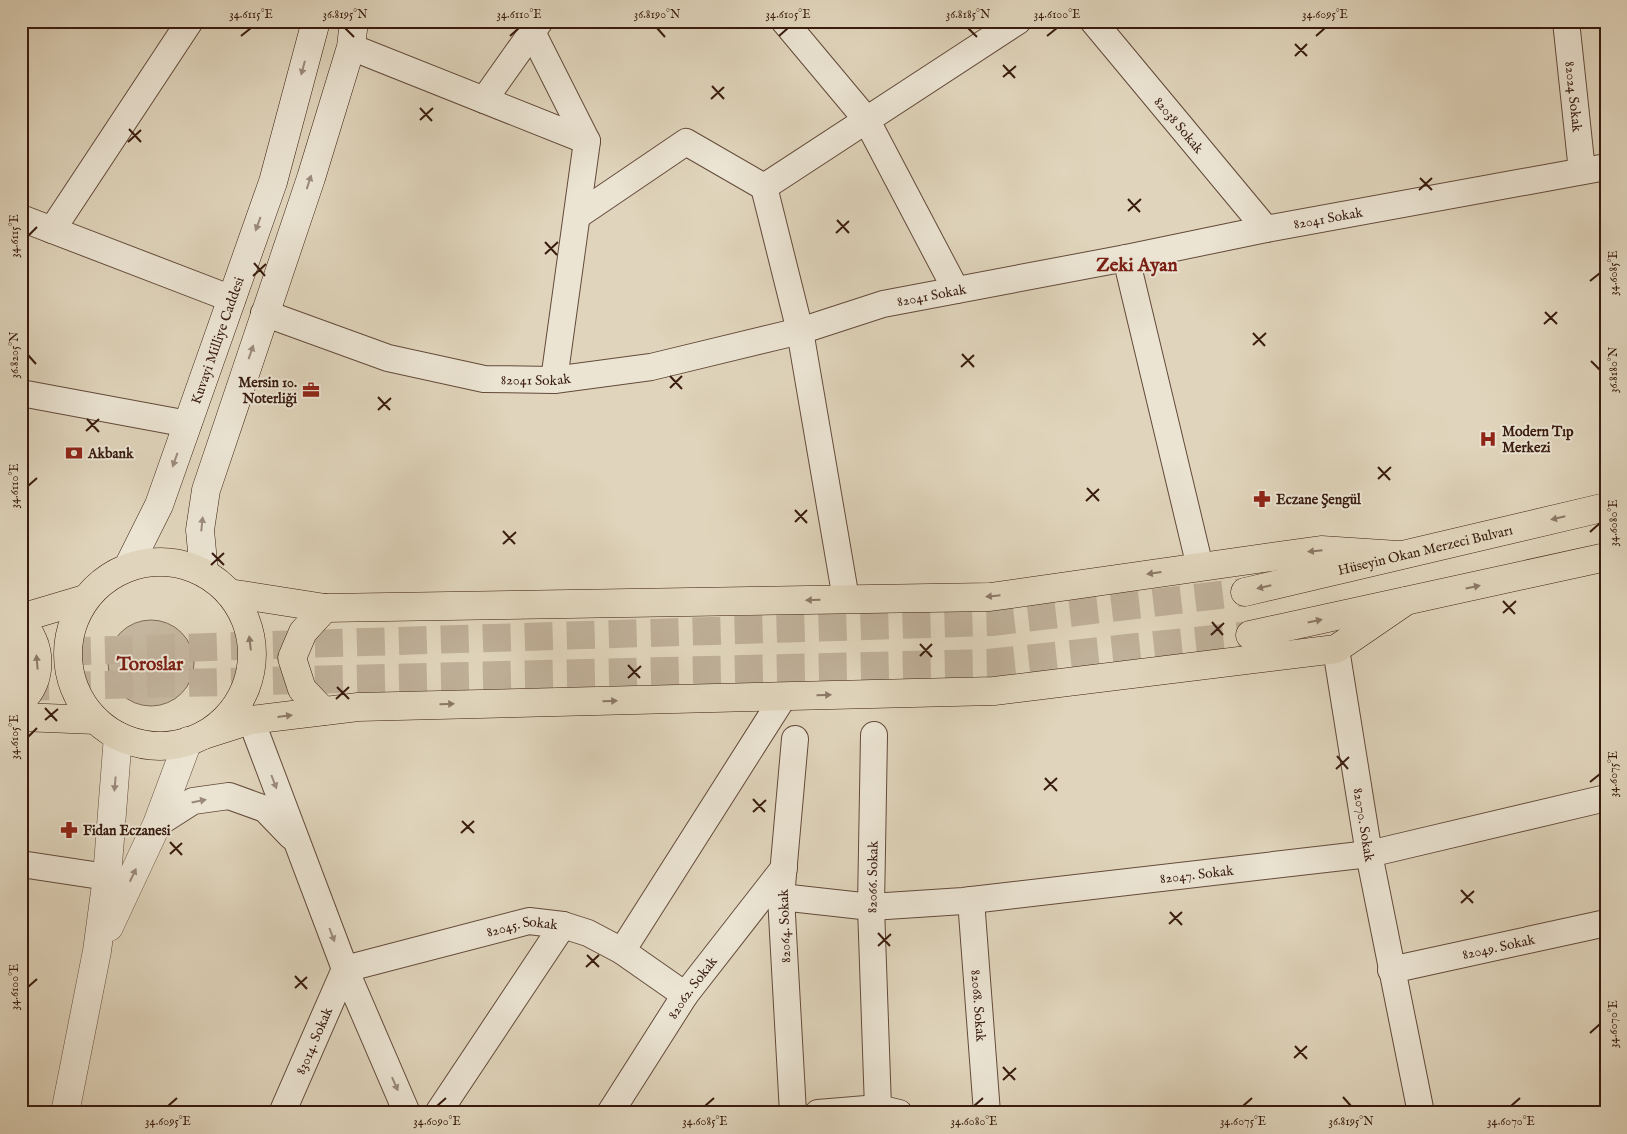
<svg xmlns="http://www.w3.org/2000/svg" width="1627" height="1134" viewBox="0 0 1627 1134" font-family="'IM FELL English',serif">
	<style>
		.green { fill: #c4b69f; stroke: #7e6957 }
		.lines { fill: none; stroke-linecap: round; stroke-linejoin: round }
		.primary-tunnel { stroke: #bfb099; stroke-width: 28; stroke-dasharray: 28 14; stroke-linecap: butt }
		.minor-casing { stroke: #634a3a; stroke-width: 28 }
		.tertiary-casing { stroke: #634a3a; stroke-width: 29 }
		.secondary-casing { stroke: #391c0f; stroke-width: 29 }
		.primary-casing { stroke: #391c0f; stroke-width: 29 }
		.minor { stroke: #ebe4d3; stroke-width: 26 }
		.tertiary { stroke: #ebe4d3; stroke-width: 28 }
		.secondary { stroke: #ebe4d3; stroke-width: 28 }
		.primary { stroke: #e0d5bc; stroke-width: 28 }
		.oneway { fill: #9b8a7b }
		.oneway2 { fill: #8c7866 }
		.ticks { fill: none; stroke: #391c0f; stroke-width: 2 }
		.labels { text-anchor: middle; stroke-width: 4; stroke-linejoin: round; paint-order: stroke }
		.street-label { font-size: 14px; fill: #391c0f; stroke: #ebe4d3 }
		.poi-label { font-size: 14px; font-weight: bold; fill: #391c0f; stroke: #ebe4d3; text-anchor: start }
		.district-label { font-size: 19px; font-weight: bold; fill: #7a1f14; stroke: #ebe4d3 }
		.neatline { fill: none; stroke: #391c0f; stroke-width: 2 }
		.ticks-label { font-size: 12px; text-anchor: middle; fill: #391c0f }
	</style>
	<rect width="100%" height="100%" fill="#e0d5bc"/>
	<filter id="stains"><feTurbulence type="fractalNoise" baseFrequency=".004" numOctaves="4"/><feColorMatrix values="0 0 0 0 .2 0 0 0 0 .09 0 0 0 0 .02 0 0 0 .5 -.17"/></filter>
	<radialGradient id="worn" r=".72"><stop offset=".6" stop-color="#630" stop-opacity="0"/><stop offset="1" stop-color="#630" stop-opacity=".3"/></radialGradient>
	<circle class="green" cx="151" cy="663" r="43"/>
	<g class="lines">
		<g class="primary-tunnel">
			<polyline points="21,653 992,622 1245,592"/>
			<polyline points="21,687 988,663 1250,635"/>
		</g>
		<g class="minor-casing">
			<g id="minor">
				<polyline points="784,21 866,119 956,290"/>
				<path id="s1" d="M1093 21 1266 229"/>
				<path id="s2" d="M1566 21 1582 171"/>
				<polyline points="532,32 587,141 554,380"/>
				<polyline points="351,47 587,141"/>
				<polyline points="484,100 540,21"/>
				<polyline points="764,187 800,331 846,599"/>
				<polyline points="577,216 686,142 764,187 1018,21"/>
				<polyline points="21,218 232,299"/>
				<polyline points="52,230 190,21"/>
				<polyline points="1126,258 1200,567"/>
				<path id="s3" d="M264 313 388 358 484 379 554 380 651 367 800 331 883 304 1126 258 1266 229 1606 167"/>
				<polyline points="21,393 188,424"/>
				<path id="s4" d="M1336 649 1369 854 1421 1113"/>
				<polyline points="251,720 345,969 407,1113"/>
				<polyline points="874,735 871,907 878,1108"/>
				<polyline points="157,824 193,801 229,796 265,809 291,836"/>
				<polyline points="21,864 107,877"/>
				<path id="s5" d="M781 897 871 907 963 901 1369 854 1606 798"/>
				<path id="s6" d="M971 900 987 1113"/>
				<polyline points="622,951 784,696"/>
				<path id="s7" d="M1391 970 1606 923"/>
				<path id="s8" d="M282 1113 345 969 529 921 563 925 588 933 622 951 685 995"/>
				<polyline points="438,1113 563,925"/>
				<path id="s9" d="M610 1113 685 995 784 868"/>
				<polyline points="793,1113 781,897 795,739"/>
				<polyline points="818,1113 878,1108 899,1113"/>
			</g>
		</g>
		<g class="tertiary-casing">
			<g id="tertiary">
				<polyline points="109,927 157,824 188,741"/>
				<polyline points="65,1113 97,951 107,877 118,736"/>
			</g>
		</g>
		<g class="secondary-casing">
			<g id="secondary">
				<path id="s10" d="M128 567 159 505 273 182 316 21"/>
				<polyline points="204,573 200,530 206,490 311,178 351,47 354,21"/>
			</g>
		</g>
		<g class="primary-casing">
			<g id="primary">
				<circle cx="160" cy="654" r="92"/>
				<path id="s11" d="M1245 592 1606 507"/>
				<polyline points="229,593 325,608 990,597 1321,550 1398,555"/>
				<polyline points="21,618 85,599"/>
				<path d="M21 623C42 643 44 680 21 701"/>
				<polyline points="1250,635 1606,557"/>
				<polyline points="323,711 302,689 292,658 303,632 325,608"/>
				<polyline points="21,717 96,720"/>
				<polyline points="204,735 251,720 358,707 994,691 1336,649 1406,601"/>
			</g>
		</g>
		<use href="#minor" class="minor"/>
		<use href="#tertiary" class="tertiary"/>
		<use href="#secondary" class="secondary"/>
		<use href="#primary" class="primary"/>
	</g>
	<defs><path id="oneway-solid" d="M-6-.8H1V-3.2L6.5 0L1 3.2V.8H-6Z" transform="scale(1.25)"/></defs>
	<g class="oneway">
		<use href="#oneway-solid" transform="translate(303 68) rotate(105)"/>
		<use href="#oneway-solid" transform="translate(309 182) rotate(-72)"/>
		<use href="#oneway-solid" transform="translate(258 224) rotate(110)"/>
		<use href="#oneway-solid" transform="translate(251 352) rotate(-71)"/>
		<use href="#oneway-solid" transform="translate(175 460) rotate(110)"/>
		<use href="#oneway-solid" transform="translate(202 524) rotate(-84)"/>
		<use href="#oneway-solid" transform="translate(274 782) rotate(69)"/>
		<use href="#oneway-solid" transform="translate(115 784) rotate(95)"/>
		<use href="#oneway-solid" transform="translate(199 801) rotate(-11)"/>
		<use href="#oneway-solid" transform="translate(133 875) rotate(-65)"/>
		<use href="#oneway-solid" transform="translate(332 935) rotate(69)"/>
		<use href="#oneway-solid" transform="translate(395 1084) rotate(66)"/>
	</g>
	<g class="oneway2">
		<use href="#oneway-solid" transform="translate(1558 518) rotate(167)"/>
		<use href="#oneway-solid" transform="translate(1315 551) rotate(174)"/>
		<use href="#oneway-solid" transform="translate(1154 573) rotate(172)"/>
		<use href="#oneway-solid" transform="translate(1264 587) rotate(167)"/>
		<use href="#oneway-solid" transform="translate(1473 587) rotate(-12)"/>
		<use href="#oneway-solid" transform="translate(993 596) rotate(174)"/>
		<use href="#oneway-solid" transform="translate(813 600) rotate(179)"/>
		<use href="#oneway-solid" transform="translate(1315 621) rotate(-12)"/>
		<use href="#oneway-solid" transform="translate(250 643) rotate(-97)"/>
		<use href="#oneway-solid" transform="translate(37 662) rotate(-95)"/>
		<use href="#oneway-solid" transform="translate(824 695) rotate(-2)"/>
		<use href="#oneway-solid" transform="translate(610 701) rotate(-1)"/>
		<use href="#oneway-solid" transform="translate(447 704) rotate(-1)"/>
		<use href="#oneway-solid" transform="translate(285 716) rotate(-7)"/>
	</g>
	<path class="ticks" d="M345 28 354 37M657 28 665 37M968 28 977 37M241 36 251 28M510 36 519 28M779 36 788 28M1047 36 1057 28M1316 36 1325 28M1295 44 1307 56M1295 56 1307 44M1003 65 1015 78M1003 77 1016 66M712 86 724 99M711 99 724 87M420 108 432 121M420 120 433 108M129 129 141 142M128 142 141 130M1420 178 1432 190M1419 190 1432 178M1128 199 1140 212M1128 211 1141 199M837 220 849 233M836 233 849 221M28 236 37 227M545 242 557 255M545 254 558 242M254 263 265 276M253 276 266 264M1590 281 1600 273M1545 312 1557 324M1544 324 1557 312M1253 333 1265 346M1253 345 1266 333M962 354 974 367M28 355 36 364M1591 361 1600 370M961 367 974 355M670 376 682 389M670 388 682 376M378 397 390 410M378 410 391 398M87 419 99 432M86 431 99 419M1378 467 1390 480M1378 479 1391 467M28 486 37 478M1087 488 1099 501M1086 501 1099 489M795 510 807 523M795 522 807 510M503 531 515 544M1590 532 1600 523M503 544 516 532M212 553 224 565M211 565 224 553M1503 601 1515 614M1503 613 1516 601M1212 622 1223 635M1211 635 1224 623M920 644 932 657M920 656 932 644M628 665 640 678M628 678 641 666M337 687 349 699M336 699 349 687M45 708 57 721M45 720 58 709M28 737 37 728M1337 756 1348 769M1336 769 1349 757M1045 778 1057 791M1590 782 1600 774M1044 790 1057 778M753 799 765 812M753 812 766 800M462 821 474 833M461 833 474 821M170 842 182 855M170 854 182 843M1461 890 1473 903M1461 903 1474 891M1170 912 1182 925M1169 924 1182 912M878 933 890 946M878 946 891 934M587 955 599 967M586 967 599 955M295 976 307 989M28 987 37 979M295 988 307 977M1590 1033 1600 1024M1295 1046 1307 1059M1294 1058 1307 1046M1003 1067 1015 1080M1003 1080 1016 1068M1343 1097 1351 1106M168 1106 177 1098M437 1106 446 1098M705 1106 714 1098M974 1106 983 1098M1243 1106 1252 1098M1511 1106 1520 1098"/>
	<defs>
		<g id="office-bare" transform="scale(1.35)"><path d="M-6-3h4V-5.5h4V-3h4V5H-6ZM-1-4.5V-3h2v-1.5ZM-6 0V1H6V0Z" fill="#8f2418" stroke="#ebe4d3" stroke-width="2.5" paint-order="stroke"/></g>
		<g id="hospital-bare" transform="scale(1.35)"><path d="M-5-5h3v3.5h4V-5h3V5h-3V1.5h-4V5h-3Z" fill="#8f2418" stroke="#ebe4d3" stroke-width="2.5" paint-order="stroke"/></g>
		<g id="bank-bare" transform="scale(1.35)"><path d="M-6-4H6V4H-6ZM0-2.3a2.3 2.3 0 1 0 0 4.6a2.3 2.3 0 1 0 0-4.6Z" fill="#8f2418" stroke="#ebe4d3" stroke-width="2.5" paint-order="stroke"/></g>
		<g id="pharmacy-bare" transform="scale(1.35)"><path d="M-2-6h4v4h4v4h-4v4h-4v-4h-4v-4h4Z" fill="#8f2418" stroke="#ebe4d3" stroke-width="2.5" paint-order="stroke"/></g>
	</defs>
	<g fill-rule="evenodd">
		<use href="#office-bare" x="311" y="390"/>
		<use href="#hospital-bare" x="1488" y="439"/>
		<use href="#bank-bare" x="74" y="453"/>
		<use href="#pharmacy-bare" x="1262" y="499"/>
		<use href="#pharmacy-bare" x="69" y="830"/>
	</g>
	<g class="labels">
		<g class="street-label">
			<text dy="5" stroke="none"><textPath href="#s2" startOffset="76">82024 Sokak</textPath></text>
			<text dy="5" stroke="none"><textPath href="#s1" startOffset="135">82038 Sokak</textPath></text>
			<text dy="5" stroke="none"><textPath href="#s3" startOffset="1092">82041 Sokak</textPath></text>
			<text dy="5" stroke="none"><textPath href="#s3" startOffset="688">82041 Sokak</textPath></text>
			<text dy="5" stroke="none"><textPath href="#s10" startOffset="244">Kuvayi Milliye Caddesi</textPath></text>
			<text dy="5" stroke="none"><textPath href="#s3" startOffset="282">82041 Sokak</textPath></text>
			<text dy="5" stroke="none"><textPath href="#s11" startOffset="185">Hüseyin Okan Merzeci Bulvarı</textPath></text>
			<text dy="5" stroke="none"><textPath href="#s4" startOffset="178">82070. Sokak</textPath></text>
			<text dy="5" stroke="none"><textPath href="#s5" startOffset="418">82047. Sokak</textPath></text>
			<text transform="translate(872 877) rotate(-89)" y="5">82066. Sokak</text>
			<text transform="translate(784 926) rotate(-92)" y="5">82064. Sokak</text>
			<text dy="5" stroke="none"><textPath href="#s8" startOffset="340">82045. Sokak</textPath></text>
			<text dy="5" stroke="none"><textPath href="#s7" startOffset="110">82049. Sokak</textPath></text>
			<text dy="5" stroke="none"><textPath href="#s9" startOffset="150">82062. Sokak</textPath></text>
			<text dy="5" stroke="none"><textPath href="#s6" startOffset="106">82068. Sokak</textPath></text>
			<text dy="5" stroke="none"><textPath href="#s8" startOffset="79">83014. Sokak</textPath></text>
		</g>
		<g class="poi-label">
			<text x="297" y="387" text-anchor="end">Mersin 10.<tspan x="297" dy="16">Noterliği</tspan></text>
			<text x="1502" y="436">Modern Tıp<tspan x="1502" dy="16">Merkezi</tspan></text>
			<text x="88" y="458">Akbank</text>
			<text x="1276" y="504">Eczane Şengül</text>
			<text x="83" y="835">Fidan Eczanesi</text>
		</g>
		<g class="district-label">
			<text x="1137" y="271">Zeki Ayan</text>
			<text x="150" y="670">Toroslar</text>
		</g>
	</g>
	<rect width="1627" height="1134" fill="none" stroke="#e0d5bc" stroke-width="55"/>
	<rect x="28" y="28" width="1572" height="1078" class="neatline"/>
	<g class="ticks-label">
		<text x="251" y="18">34.6115°E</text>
		<text x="345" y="18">36.8195°N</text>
		<text x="519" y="18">34.6110°E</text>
		<text x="657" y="18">36.8190°N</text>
		<text x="788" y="18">34.6105°E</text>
		<text x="968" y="18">36.8185°N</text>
		<text x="1057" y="18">34.6100°E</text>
		<text x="1325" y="18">34.6095°E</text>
		<text transform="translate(14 236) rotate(-90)" y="4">34.6115°E</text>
		<text transform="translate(1613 273) rotate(-90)" y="4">34.6085°E</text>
		<text transform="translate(14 355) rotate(-90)" y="4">36.8205°N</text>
		<text transform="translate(1613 370) rotate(-90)" y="4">36.8180°N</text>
		<text transform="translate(14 486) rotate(-90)" y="4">34.6110°E</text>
		<text transform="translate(1613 523) rotate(-90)" y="4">34.6080°E</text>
		<text transform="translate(14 737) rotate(-90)" y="4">34.6105°E</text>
		<text transform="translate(1613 774) rotate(-90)" y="4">34.6075°E</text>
		<text transform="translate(14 987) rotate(-90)" y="4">34.6100°E</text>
		<text transform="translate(1613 1024) rotate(-90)" y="4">34.6070°E</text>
		<text x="168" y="1125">34.6095°E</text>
		<text x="437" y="1125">34.6090°E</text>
		<text x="705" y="1125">34.6085°E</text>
		<text x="974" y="1125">34.6080°E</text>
		<text x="1243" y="1125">34.6075°E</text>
		<text x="1351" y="1125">36.8195°N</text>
		<text x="1511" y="1125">34.6070°E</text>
	</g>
	<rect width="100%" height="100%" filter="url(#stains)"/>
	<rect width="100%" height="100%" fill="url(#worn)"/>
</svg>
